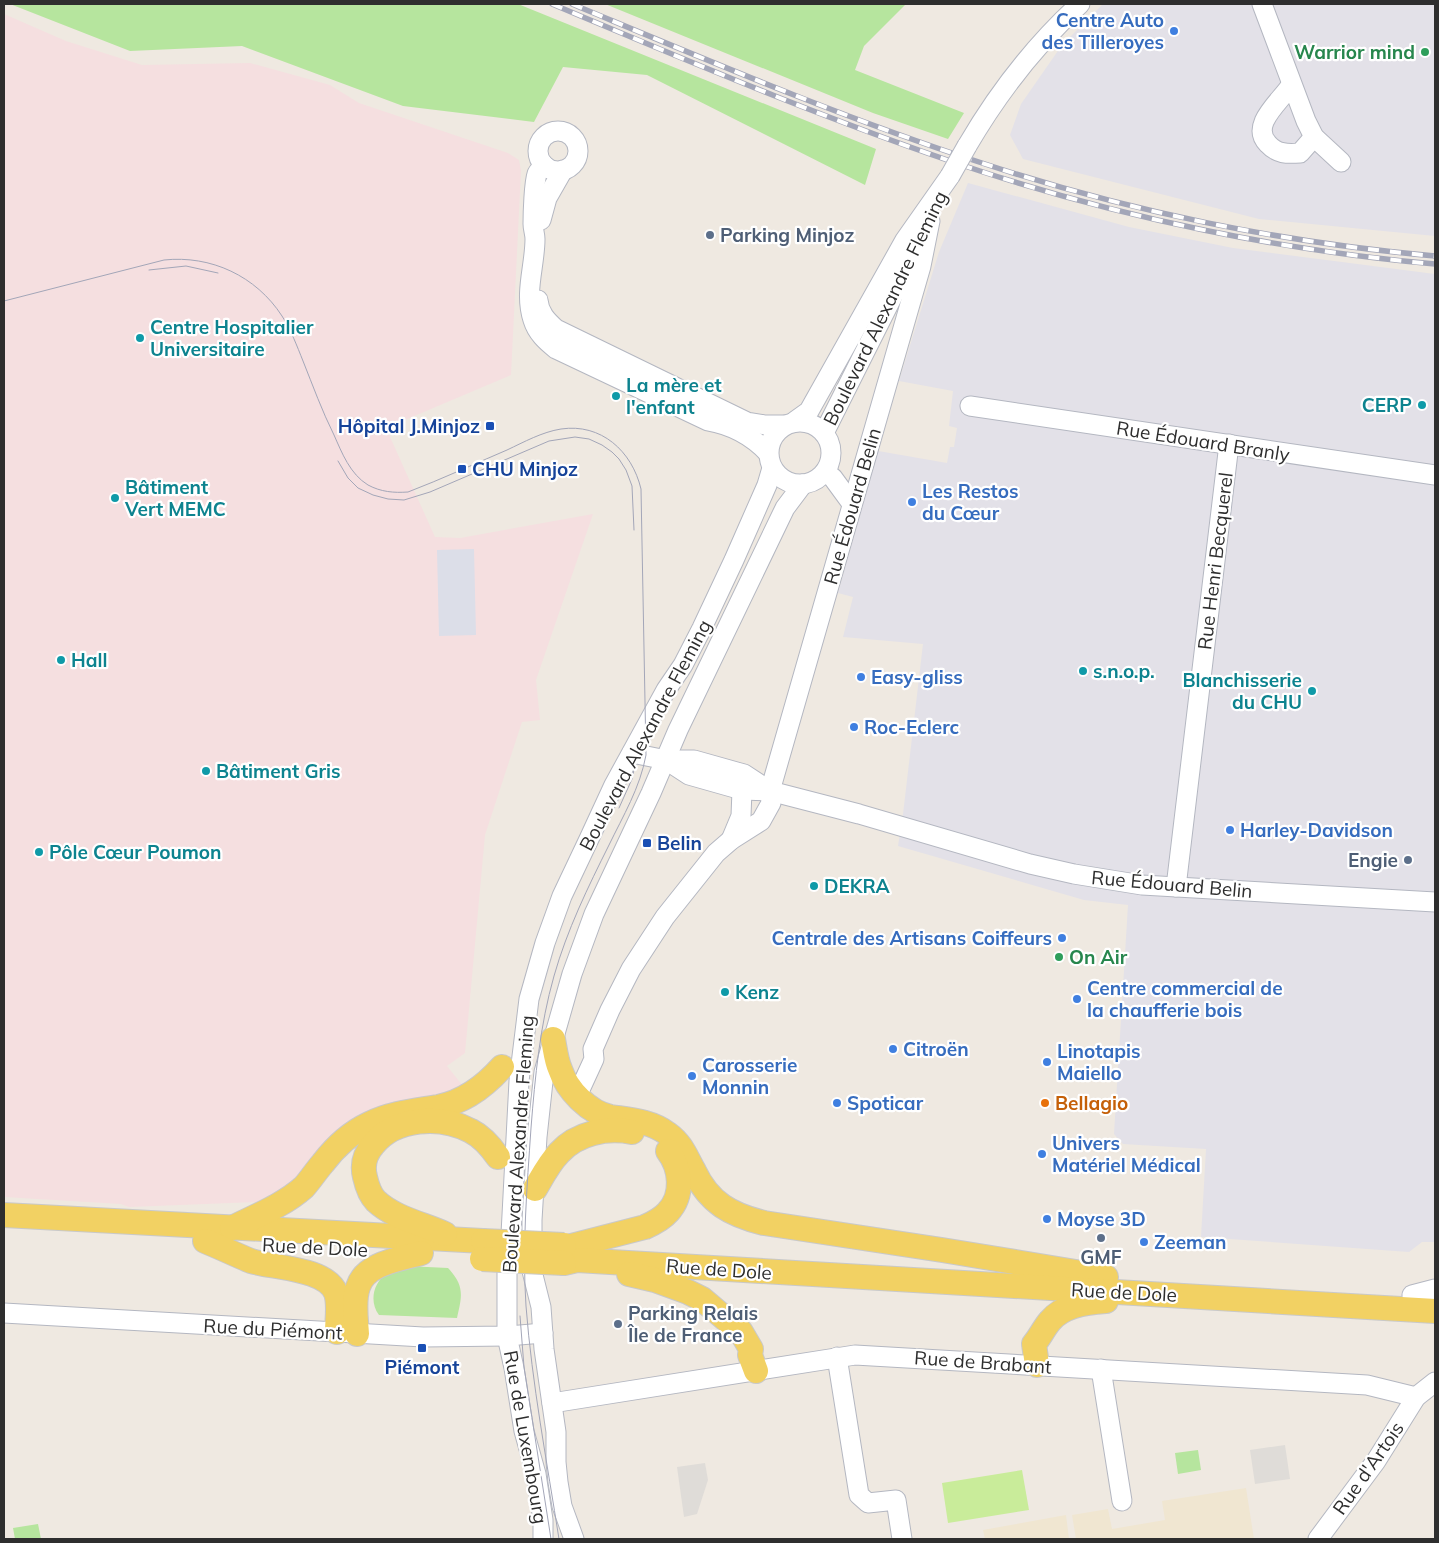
<svg xmlns="http://www.w3.org/2000/svg" width="1439" height="1543" viewBox="0 0 1439 1543" font-family="Mulish,sans-serif">
	<style>
		.industrial { fill: #e3e1e8 }
		.education { fill: #f0e6d1 }
		.medical { fill: #f5dfe0 }
		.airport { fill: #dcdee8 }
		.green { fill: #b6e59e }
		.pitch { fill: #c9ec9a }
		.plaza { fill: #dfdcd8 }
		.lines { fill: none; stroke-linecap: round; stroke-linejoin: round }
		.minor-casing { stroke: #b4b7c1; stroke-width: 21 }
		.major-casing { stroke: #c9c9c9; stroke-width: 26 }
		.minor { stroke: #fff; stroke-width: 19 }
		.major { stroke: #f2d163; stroke-width: 24 }
		.tram { stroke: #a3a6b8; stroke-width: 1 }
		.rail-casing { stroke: #a3a6b8; stroke-width: 5.5 }
		.rail { stroke: #fff; stroke-width: 4; stroke-dasharray: 11; stroke-linecap: butt }
		.minor-bridge-casing { stroke: #b4b7c1; stroke-width: 21; stroke-linecap: butt }
		.major-bridge-casing { stroke: #c9c9c9; stroke-width: 26; stroke-linecap: butt }
		.minor-bridge { stroke: #fff; stroke-width: 19 }
		.major-bridge { stroke: #f2d163; stroke-width: 24 }
		.shop-dot { fill: #3f7fe0; stroke: #fff; stroke-width: 2 }
		.leisure-dot { fill: #2e9e5b; stroke: #fff; stroke-width: 2 }
		.service-dot { fill: #5c6f8a; stroke: #fff; stroke-width: 2 }
		.culture-dot { fill: #0f9aa8; stroke: #fff; stroke-width: 2 }
		.transit-dot { fill: #1a4fb4; stroke: #fff; stroke-width: 2 }
		.food-dot { fill: #e8710a; stroke: #fff; stroke-width: 2 }
		.labels { text-anchor: middle; stroke-width: 4.5; stroke-linejoin: round; paint-order: stroke }
		.shop-label { font-size: 19px; font-weight: bold; fill: #366cbe; stroke: #fff; text-anchor: start }
		.leisure-label { font-size: 19px; font-weight: bold; fill: #27864d; stroke: #fff; text-anchor: end }
		.service-label { font-size: 19px; font-weight: bold; fill: #4e5e75; stroke: #fff; text-anchor: start }
		.street-label { font-size: 19px; fill: #2e2e2e; stroke: #fff }
		.culture-label { font-size: 19px; font-weight: bold; fill: #0d838f; stroke: #fff; text-anchor: start }
		.transit-label { font-size: 19px; font-weight: bold; fill: #164399; stroke: #fff; text-anchor: start }
		.food-label { font-size: 19px; font-weight: bold; fill: #c56008; stroke: #fff; text-anchor: start }
	</style>
	<rect width="100%" height="100%" fill="#efe9e1"/>
	<g class="industrial">
		<polygon points="1103,4 1435,4 1435,236 1259,219 1023,159 1010,135 1021,104 1062,45"/>
		<polygon points="968,183 1129,227 1233,248 1435,274 1435,1242 1422,1242 1409,1252 1201,1237 1206,1149 1123,1144 1114,1134 1128,905 1084,900 898,846 903,814 923,644 843,637 853,597 838,593 878,451 947,463 950,447 954,447 957,428 949,426 953,391 899,381 939,252"/>
	</g>
	<g class="education">
		<polygon points="1246,1488 1254,1539 1076,1539 1072,1515 1108,1509 1112,1529 1165,1520 1162,1501"/>
		<polygon points="1066,1515 1069,1539 985,1539 983,1530"/>
	</g>
	<polygon class="medical" points="4,14 66,41 142,65 250,63 330,85 359,103 508,153 519,160 521,171 511,375 386,428 435,537 460,538 593,514 536,680 540,720 522,722 485,835 465,1053 447,1066 463,1086 440,1096 424,1097 344,1126 290,1185 256,1202 129,1207 121,1204 4,1197"/>
	<polygon class="airport" points="474,549 476,635 439,636 437,550"/>
	<g class="green">
		<polygon points="10,4 518,4 876,149 865,185 647,75 563,67 534,122 403,106 242,46 130,51"/>
		<polygon points="605,4 906,4 864,46 855,70 964,113 948,139 873,113"/>
		<path d="M406 1266 448 1268C465 1286 462 1296 457 1318L379 1315C369 1302 373 1283 387 1273 392 1270 400 1268 406 1266Z"/>
		<polygon points="1198,1450 1201,1470 1178,1474 1175,1453"/>
		<polygon points="38,1524 41,1539 15,1539 13,1528"/>
	</g>
	<polygon class="pitch" points="1022,1470 1029,1510 948,1523 942,1483"/>
	<g class="plaza">
		<polygon points="1285,1445 1290,1479 1255,1484 1250,1450"/>
		<polygon points="705,1463 708,1480 697,1514 684,1517 677,1467"/>
	</g>
	<g class="lines">
		<g class="minor-casing">
			<g id="minor">
				<polyline points="1262,4 1306,121 1314,137 1341,162"/>
				<path d="M1291 85C1281 101 1249 125 1268 144 1277 154 1287 154 1300 153L1314 137"/>
				<circle cx="558" cy="151" r="20"/>
				<path d="M967 146C998 93 1035 45 1080 4"/>
				<path d="M544 165C542 168 538 171 537 174 534 183 533 213 533 224 533 229 535 234 535 239 535 266 524 293 533 320 537 333 546 341 556 349L708 421C731 425 752 436 768 453"/>
				<polyline points="541,220 547,198 563,170"/>
				<path d="M538 300C539 313 547 321 556 329L747 422 765 425H785"/>
				<polyline points="970,406 1435,475"/>
				<polyline points="795,421 809,411 905,240 950,176"/>
				<circle cx="800" cy="453" r="31"/>
				<polyline points="824,433 917,248"/>
				<polyline points="825,472 833,478 852,504"/>
				<polyline points="632,753 666,760 694,760 744,774 770,791 859,814 1030,864 1074,874 1142,885 1435,902"/>
				<polyline points="666,760 689,775 742,790 770,791"/>
				<polyline points="731,840 741,816 742,790"/>
				<polyline points="1176,887 1229,444"/>
				<polyline points="577,1096 594,1059 593,1049 610,1010 631,969 665,917 716,853 731,840 761,821 771,803 770,791 921,266 930,221"/>
				<polyline points="1412,1295 1435,1289"/>
				<polyline points="4,1313 423,1337 507,1336 543,1333"/>
				<polyline points="837,1357 859,1495 868,1503 896,1500 902,1539"/>
				<polyline points="1101,1369 1122,1501"/>
				<polyline points="552,1403 855,1355 1367,1385 1416,1397"/>
				<polyline points="543,1539 543,1520 536,1474 524,1431 514,1368 507,1336 507,1269 511,1234 519,1081 529,999 545,943 562,896 589,839 614,785 666,690 683,665 702,628 734,560 767,485 772,468"/>
				<polyline points="574,1539 562,1506 558,1482 556,1462 556,1432 544,1349 541,1307 532,1271 532,1220 537,1137 544,1072 572,974 594,914 651,793 678,730 785,508 803,484"/>
				<polyline points="1318,1539 1376,1461 1416,1397 1435,1382"/>
			</g>
		</g>
		<g class="major-casing">
			<g id="major">
				<path d="M553 1039C555 1049 556 1060 560 1069 567 1090 589 1113 611 1117 631 1120 651 1121 668 1134 682 1144 686 1157 694 1171 709 1203 731 1215 764 1223L942 1250 1106 1277"/>
				<path d="M535 1189C542 1177 549 1163 559 1153 577 1133 607 1127 632 1132"/>
				<polyline points="4,1215 483,1241"/>
				<path d="M232 1228C256 1216 284 1205 304 1187 311 1179 316 1171 323 1163 336 1146 350 1133 369 1124 391 1113 414 1111 438 1107 464 1102 485 1086 502 1067"/>
				<path d="M445 1234C423 1224 394 1218 376 1201 370 1195 367 1186 365 1177 362 1165 365 1154 373 1145 395 1117 441 1115 471 1131 483 1137 491 1147 498 1157"/>
				<path d="M205 1241C220 1247 236 1255 251 1261 274 1268 326 1268 336 1293 340 1305 337 1320 337 1332"/>
				<path d="M571 1246 645 1227C654 1223 662 1219 668 1212 684 1195 681 1168 668 1151"/>
				<polyline points="564,1263 577,1260 1435,1311"/>
				<polyline points="629,1274 655,1280 688,1292 702,1299 741,1332 751,1349 750,1355 756,1371"/>
				<path d="M357 1334C356 1319 353 1301 358 1287 365 1263 401 1259 421 1253"/>
				<path d="M1037 1365 1034 1344C1040 1337 1044 1328 1050 1321 1063 1305 1087 1302 1106 1301"/>
			</g>
		</g>
		<use href="#minor" class="minor"/>
		<use href="#major" class="major"/>
		<g class="tram">
			<polyline points="149,270 186,266 218,273"/>
			<path d="M4 301 164 260C211 255 256 276 282 316 291 330 297 346 303 361 313 386 322 411 334 435 342 453 350 474 368 485 381 492 394 493 408 492 442 479 474 464 507 450 524 442 542 432 561 429 601 423 632 451 641 489L646 755C640 788 623 816 609 845 588 887 567 930 554 976 540 1025 535 1077 531 1128 527 1187 522 1247 526 1306 532 1384 547 1462 559 1539"/>
			<polyline points="338,461 348,478 358,488 373,495 388,499 404,500 430,492 549,441 575,437 589,439 602,445 612,452 619,459 626,470 632,486 634,530"/>
			<polyline points="619,808 632,779 639,747"/>
			<polyline points="520,1316 524,1367 551,1539"/>
		</g>
		<g class="rail-casing">
			<g id="rail">
				<path d="M552 4C693 63 834 123 980 171 1124 218 1284 251 1435 264"/>
				<path d="M572 4C707 60 843 118 982 163 1127 211 1284 243 1435 256"/>
			</g>
		</g>
		<use href="#rail" class="rail"/>
		<g class="minor-bridge-casing">
			<polyline id="minor-bridge" points="950,176 967,146"/>
		</g>
		<g class="major-bridge-casing">
			<g id="major-bridge">
				<polyline points="483,1241 564,1245"/>
				<polyline points="482,1259 564,1263"/>
			</g>
		</g>
		<use href="#minor-bridge" class="minor-bridge"/>
		<use href="#major-bridge" class="major-bridge"/>
	</g>
	<g class="shop-dot">
		<circle cx="1174" cy="31" r="5"/>
		<circle cx="912" cy="502" r="5"/>
		<circle cx="861" cy="677" r="5"/>
		<circle cx="854" cy="727" r="5"/>
		<circle cx="1230" cy="830" r="5"/>
		<circle cx="1062" cy="938" r="5"/>
		<circle cx="1077" cy="999" r="5"/>
		<circle cx="893" cy="1049" r="5"/>
		<circle cx="1047" cy="1062" r="5"/>
		<circle cx="692" cy="1076" r="5"/>
		<circle cx="837" cy="1103" r="5"/>
		<circle cx="1042" cy="1154" r="5"/>
		<circle cx="1047" cy="1219" r="5"/>
		<circle cx="1144" cy="1242" r="5"/>
	</g>
	<g class="leisure-dot">
		<circle cx="1425" cy="52" r="5"/>
		<circle cx="1059" cy="957" r="5"/>
	</g>
	<g class="service-dot">
		<circle cx="710" cy="235" r="5"/>
		<circle cx="1408" cy="860" r="5"/>
		<circle cx="1101" cy="1238" r="5"/>
		<circle cx="618" cy="1324" r="5"/>
	</g>
	<g class="culture-dot">
		<circle cx="140" cy="338" r="5"/>
		<circle cx="616" cy="396" r="5"/>
		<circle cx="1422" cy="405" r="5"/>
		<circle cx="115" cy="498" r="5"/>
		<circle cx="61" cy="660" r="5"/>
		<circle cx="1083" cy="671" r="5"/>
		<circle cx="1312" cy="691" r="5"/>
		<circle cx="206" cy="771" r="5"/>
		<circle cx="39" cy="852" r="5"/>
		<circle cx="814" cy="886" r="5"/>
		<circle cx="725" cy="992" r="5"/>
	</g>
	<g class="transit-dot">
		<rect x="485" y="421" width="10" height="10" rx="2.5"/>
		<rect x="457" y="464" width="10" height="10" rx="2.5"/>
		<rect x="642" y="838" width="10" height="10" rx="2.5"/>
		<rect x="417" y="1343" width="10" height="10" rx="2.5"/>
	</g>
	<circle class="food-dot" cx="1045" cy="1103" r="5"/>
	<g class="labels">
		<g class="shop-label">
			<text x="1164" y="27" text-anchor="end">Centre Auto<tspan x="1164" dy="22">des Tilleroyes</tspan></text>
			<text x="922" y="498">Les Restos<tspan x="922" dy="22">du Cœur</tspan></text>
			<text x="871" y="684">Easy-gliss</text>
			<text x="864" y="734">Roc-Eclerc</text>
			<text x="1240" y="837">Harley-Davidson</text>
			<text x="1052" y="945" text-anchor="end">Centrale des Artisans Coiffeurs</text>
			<text x="1087" y="995">Centre commercial de<tspan x="1087" dy="22">la chaufferie bois</tspan></text>
			<text x="903" y="1056">Citroën</text>
			<text x="1057" y="1058">Linotapis<tspan x="1057" dy="22">Maiello</tspan></text>
			<text x="702" y="1072">Carosserie<tspan x="702" dy="22">Monnin</tspan></text>
			<text x="847" y="1110">Spoticar</text>
			<text x="1052" y="1150">Univers<tspan x="1052" dy="22">Matériel Médical</tspan></text>
			<text x="1057" y="1226">Moyse 3D</text>
			<text x="1154" y="1249">Zeeman</text>
		</g>
		<g class="leisure-label">
			<text x="1415" y="59">Warrior mind</text>
			<text x="1069" y="964" text-anchor="start">On Air</text>
		</g>
		<g class="service-label">
			<text x="720" y="242">Parking Minjoz</text>
			<text x="1398" y="867" text-anchor="end">Engie</text>
			<text x="1101" y="1264" text-anchor="middle">GMF</text>
			<text x="628" y="1320">Parking Relais<tspan x="628" dy="22">Île de France</tspan></text>
		</g>
		<g class="street-label">
			<text transform="translate(885 308) rotate(-64)" y="7">Boulevard Alexandre Fleming</text>
			<text transform="translate(1203 441) rotate(9)" y="7">Rue Édouard Branly</text>
			<text transform="translate(852 506) rotate(-74)" y="7">Rue Édouard Belin</text>
			<text transform="translate(1215 561) rotate(-83)" y="7">Rue Henri Becquerel</text>
			<text transform="translate(645 735) rotate(-62)" y="7">Boulevard Alexandre Fleming</text>
			<text transform="translate(1172 884) rotate(5)" y="7">Rue Édouard Belin</text>
			<text transform="translate(518 1144) rotate(-86)" y="7">Boulevard Alexandre Fleming</text>
			<text transform="translate(315 1247) rotate(3)" y="7">Rue de Dole</text>
			<text transform="translate(719 1269) rotate(4)" y="7">Rue de Dole</text>
			<text transform="translate(1124 1292) rotate(3)" y="7">Rue de Dole</text>
			<text transform="translate(273 1329) rotate(3)" y="7">Rue du Piémont</text>
			<text transform="translate(983 1362) rotate(4)" y="7">Rue de Brabant</text>
			<text transform="translate(526 1437) rotate(80)" y="7">Rue de Luxembourg</text>
			<text transform="translate(1368 1468) rotate(-55)" y="7">Rue d'Artois</text>
		</g>
		<g class="culture-label">
			<text x="150" y="334">Centre Hospitalier<tspan x="150" dy="22">Universitaire</tspan></text>
			<text x="626" y="392">La mère et<tspan x="626" dy="22">l'enfant</tspan></text>
			<text x="1412" y="412" text-anchor="end">CERP</text>
			<text x="125" y="494">Bâtiment<tspan x="125" dy="22">Vert MEMC</tspan></text>
			<text x="71" y="667">Hall</text>
			<text x="1093" y="678">s.n.o.p.</text>
			<text x="1302" y="687" text-anchor="end">Blanchisserie<tspan x="1302" dy="22">du CHU</tspan></text>
			<text x="216" y="778">Bâtiment Gris</text>
			<text x="49" y="859">Pôle Cœur Poumon</text>
			<text x="824" y="893">DEKRA</text>
			<text x="735" y="999">Kenz</text>
		</g>
		<g class="transit-label">
			<text x="480" y="433" text-anchor="end">Hôpital J.Minjoz</text>
			<text x="472" y="476">CHU Minjoz</text>
			<text x="657" y="850">Belin</text>
			<text x="422" y="1374" text-anchor="middle">Piémont</text>
		</g>
		<g class="food-label">
			<text x="1055" y="1110">Bellagio</text>
		</g>
	</g>
	<rect width="1439" height="1543" fill="none" stroke="#2e2e2e" stroke-width="10"/>
</svg>
